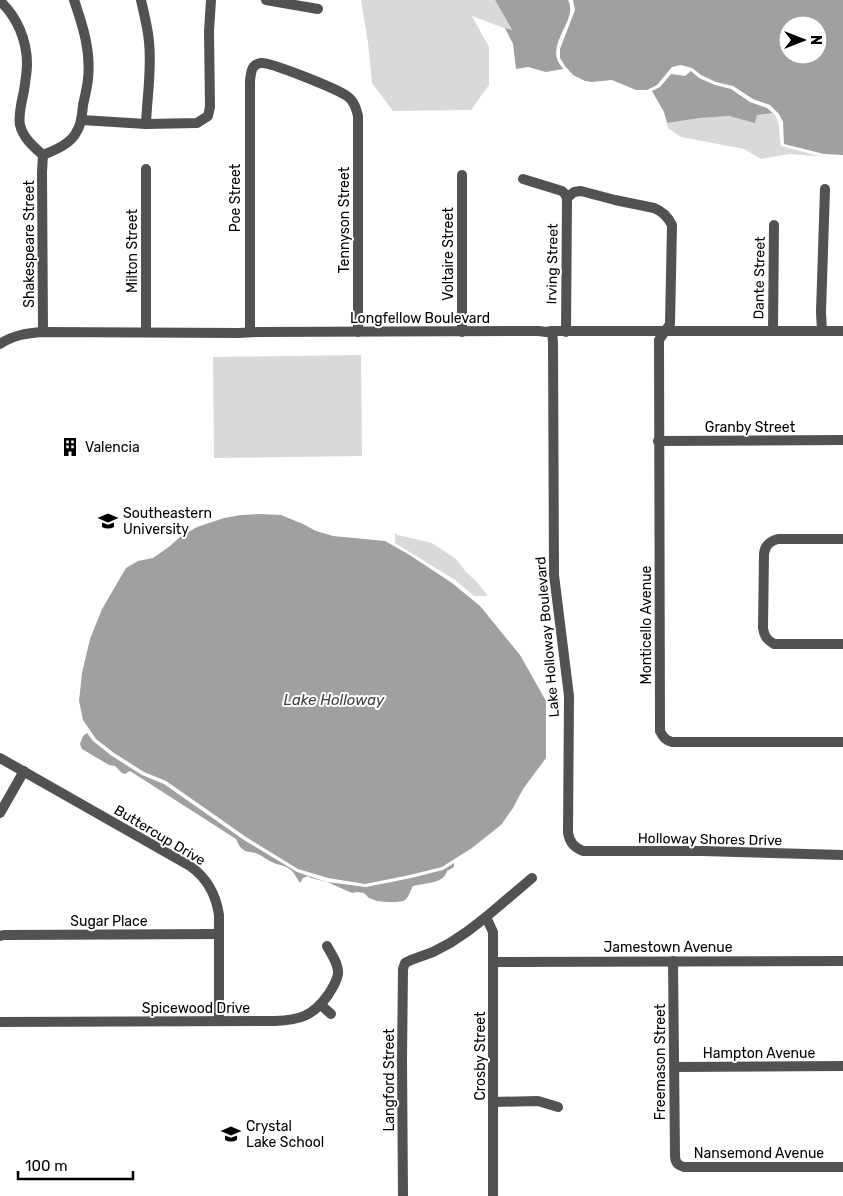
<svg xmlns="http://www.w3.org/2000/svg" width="843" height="1196" viewBox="0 0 843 1196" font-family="Rubik,sans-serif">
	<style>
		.green { fill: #d9d9d9 }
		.water { fill: #a0a0a0; fill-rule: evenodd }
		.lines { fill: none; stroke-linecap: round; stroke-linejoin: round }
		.minor { stroke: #525252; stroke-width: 10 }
		.labels { text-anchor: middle; stroke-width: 4; stroke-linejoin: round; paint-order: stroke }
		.street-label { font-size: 14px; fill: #000; stroke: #fff }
		.poi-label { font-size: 14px; fill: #000; stroke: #fff; text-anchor: start }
		.water-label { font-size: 15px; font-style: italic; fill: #414141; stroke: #fff }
	</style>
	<rect width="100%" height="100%" fill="#fff"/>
	<g class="green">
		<polygon points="361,0 495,0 512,31 472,16 489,47 489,85 471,110 393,111 372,83 368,43"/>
		<path d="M773 113C782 122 778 135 781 146L823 157 843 158 789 154 761 159 744 149 681 137 668 128 667 123 700 118 729 116 755 122 757 115Z"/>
		<polygon points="361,355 362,456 214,458 213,357"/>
		<polygon points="395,533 398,535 432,543 456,559 466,572 477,582 488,596 474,596 455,580 395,543"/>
	</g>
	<g class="water">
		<path d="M495 0H568C578 19 551 38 557 59 558 62 561 66 563 69L546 72 528 67 516 69 513 44 505 28 512 30Z"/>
		<path d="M573 0H843V155L824 154 784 144 783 122 779 114 770 105 753 99 733 86 716 82 701 75 692 68 681 65 672 67 657 85 647 90H636L612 80 592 82 585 81 573 75 565 66 560 58V49L575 10ZM788 25H818V55H788Z"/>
		<polygon points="691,71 699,78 715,85 731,89 750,102 767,108 773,113 757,115 755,123 729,116 700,118 667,123 664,112 652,91 660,87 671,74 685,76"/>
		<polygon points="259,514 281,515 303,524 316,531 333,536 385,541 408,554 452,583 480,606 520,655 546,701 546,758 523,789 513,808 501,825 472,848 442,867 410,875 365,884 328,878 298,869 246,837 166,781 144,772 114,753 96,739 83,720 79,701 82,673 90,639 102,609 126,568 138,561 153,558 170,546 180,537 197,527 224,518 241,515"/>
		<path d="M87 733 93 741 112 756 142 775 164 784 244 840 297 872 327 882 366 887 411 878 443 870 454 863V867L447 871C444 884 424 883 413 886 410 891 409 897 405 900 402 903 381 902 377 901 374 900 372 899 369 898L364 893 358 892 352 893 327 882 311 878 308 876 303 878 300 883C296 878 295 872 288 868 283 865 279 865 274 863 269 861 265 858 260 855 248 849 243 856 236 839L130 771 125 774 122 773 115 766 109 765 82 749 80 744 83 736Z"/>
	</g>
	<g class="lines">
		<g class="minor">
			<path d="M141 0C144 14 148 28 149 42 152 69 147 97 146 124"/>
			<polyline points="266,0 318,9"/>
			<path d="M0 1C17 17 27 40 27 64 27 73 25 82 24 91 22 100 18 116 20 125 23 138 34 147 43 155L42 172 43 332"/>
			<polyline points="82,120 146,124 197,123 208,116 210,107 209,31 211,0"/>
			<path d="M43 155C55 150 71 144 77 131 82 123 82 114 83 105 85 96 87 88 88 79 91 51 83 26 74 0"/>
			<polyline points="523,179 562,191 565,194 567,198"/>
			<path d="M567 198 574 192 581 191 615 200 654 208C662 211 668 217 672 225L670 324 659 340 660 731C663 737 665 740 672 742H843"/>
			<path d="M552 331 553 343 554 575 569 696 568 833C570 843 574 847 583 851H702L843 855"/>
			<polyline points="773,331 774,225"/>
			<polyline points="822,331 821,312 825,189"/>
			<polyline points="146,332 146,169"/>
			<path d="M250 332V81C251 73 251 64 261 63 271 62 337 89 347 96 354 101 356 108 358 116V332"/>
			<polyline points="462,332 462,175"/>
			<polyline points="566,332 567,198"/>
			<path d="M0 344C13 335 28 333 43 332L239 333 258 332 539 331 546 332 552 331H843"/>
			<polyline points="658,441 843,440"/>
			<path d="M843 539H778C770 541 765 545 764 554L763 628C764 636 767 640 774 644H843"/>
			<path d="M0 758 190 866C207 878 216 894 219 915V1021"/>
			<polyline points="0,813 24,771"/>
			<polyline points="486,917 493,932 493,1196"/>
			<polyline points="0,936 4,935 219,934"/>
			<path d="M673 961 675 1155C675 1162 677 1165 684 1167H843"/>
			<polyline points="493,962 843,961"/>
			<polyline points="321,1005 331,1014"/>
			<path d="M0 1022 275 1021C300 1020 313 1016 328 995 332 989 337 981 338 974 339 964 331 954 327 946"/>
			<polyline points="675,1067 843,1066"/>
			<polyline points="493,1102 538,1101 558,1107"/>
			<polyline points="403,1196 402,1060 403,969 405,963 411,960 433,952 450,943 468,931 486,917 532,878"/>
		</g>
	</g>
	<defs>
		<g id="building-bare" transform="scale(1.5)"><path d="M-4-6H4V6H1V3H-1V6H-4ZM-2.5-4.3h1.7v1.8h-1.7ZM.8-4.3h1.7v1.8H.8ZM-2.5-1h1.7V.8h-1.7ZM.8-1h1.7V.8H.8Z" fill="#000" stroke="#fff" stroke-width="2.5" paint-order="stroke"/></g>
		<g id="university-bare" transform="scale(1.5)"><path d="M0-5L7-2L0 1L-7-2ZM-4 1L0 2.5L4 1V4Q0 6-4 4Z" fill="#000" stroke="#fff" stroke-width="2.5" paint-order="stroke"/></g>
		<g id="school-bare" transform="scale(1.5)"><path d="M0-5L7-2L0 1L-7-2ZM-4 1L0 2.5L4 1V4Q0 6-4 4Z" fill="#000" stroke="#fff" stroke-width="2.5" paint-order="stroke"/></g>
	</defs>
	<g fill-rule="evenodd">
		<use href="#building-bare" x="70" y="447"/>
		<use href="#university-bare" x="108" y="521"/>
		<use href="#school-bare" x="231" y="1134"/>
	</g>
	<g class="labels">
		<g class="street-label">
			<text transform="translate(235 198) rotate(-90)" y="5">Poe Street</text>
			<text transform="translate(344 220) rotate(-90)" y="5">Tennyson Street</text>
			<text transform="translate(29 244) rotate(-90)" y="5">Shakespeare Street</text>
			<text transform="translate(132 251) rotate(-90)" y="5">Milton Street</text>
			<text transform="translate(448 254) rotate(-90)" y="5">Voltaire Street</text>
			<text transform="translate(552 264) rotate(-89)" y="5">Irving Street</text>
			<text transform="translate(759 278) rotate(-89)" y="5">Dante Street</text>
			<text x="420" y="323">Longfellow Boulevard</text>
			<text x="750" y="432">Granby Street</text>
			<text transform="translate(646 625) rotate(-90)" y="5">Monticello Avenue</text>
			<text transform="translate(547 637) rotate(-95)" y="5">Lake Holloway Boulevard</text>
			<text transform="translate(160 835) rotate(31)" y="5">Buttercup Drive</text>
			<text transform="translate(710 839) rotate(1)" y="5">Holloway Shores Drive</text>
			<text x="109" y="926">Sugar Place</text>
			<text x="668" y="952">Jamestown Avenue</text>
			<text x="196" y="1013">Spicewood Drive</text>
			<text x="759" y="1058">Hampton Avenue</text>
			<text transform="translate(480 1056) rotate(-90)" y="5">Crosby Street</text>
			<text transform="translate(660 1062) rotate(-90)" y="5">Freemason Street</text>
			<text transform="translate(389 1080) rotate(-90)" y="5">Langford Street</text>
			<text x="759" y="1158">Nansemond Avenue</text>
		</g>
		<g class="poi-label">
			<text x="85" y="452">Valencia</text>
			<text x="123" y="518">Southeastern<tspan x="123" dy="16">University</tspan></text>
			<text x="246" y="1131">Crystal<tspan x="246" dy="16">Lake School</tspan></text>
		</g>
		<g class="water-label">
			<text x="334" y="705">Lake Holloway</text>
		</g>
	</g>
	<g transform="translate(803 40) rotate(90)"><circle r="24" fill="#ffffff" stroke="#999999"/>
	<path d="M0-4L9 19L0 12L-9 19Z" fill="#000000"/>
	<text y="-8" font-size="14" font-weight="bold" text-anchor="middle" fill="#000000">N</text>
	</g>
	<path d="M18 1171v8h115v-8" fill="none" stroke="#000000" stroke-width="2.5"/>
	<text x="25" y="1171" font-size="15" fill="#000000" stroke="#ffffff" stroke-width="4" paint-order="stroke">100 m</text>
</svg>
